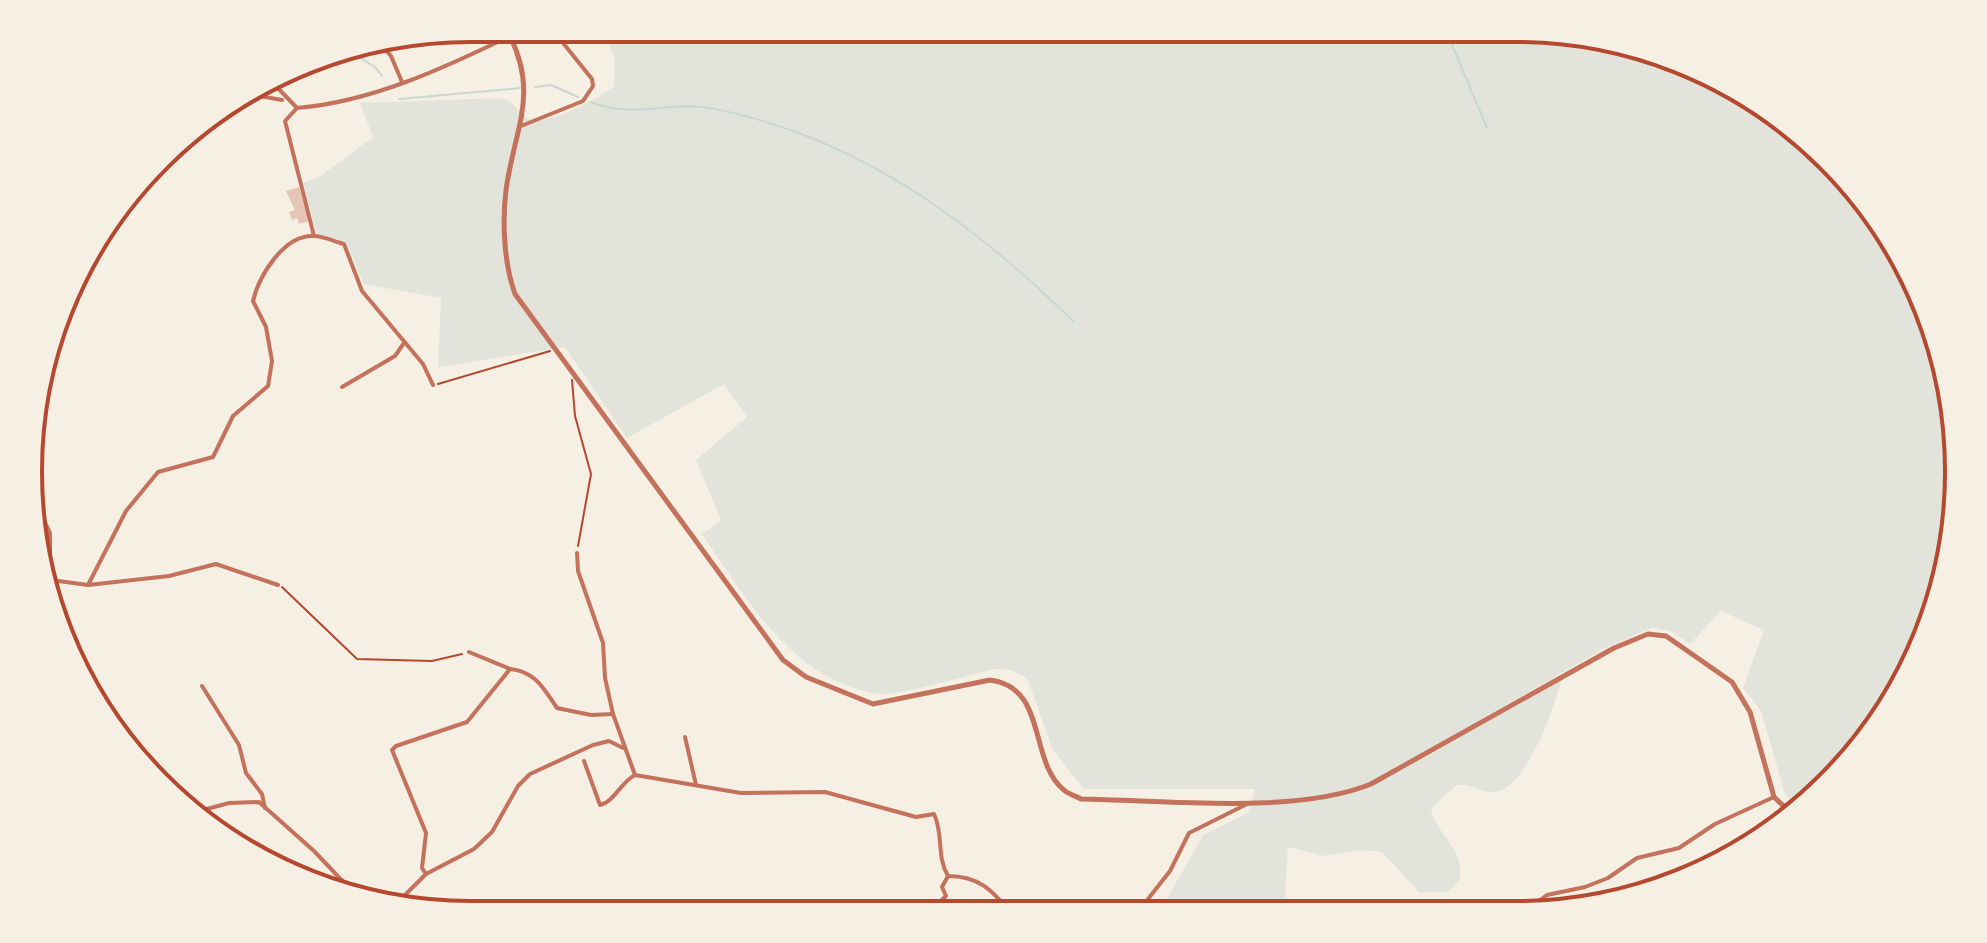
<svg xmlns="http://www.w3.org/2000/svg" width="1987" height="943" viewBox="0 0 1987 943" font-family="'Libre Baskerville',serif">
	<style>
		.green { fill: #e2e4dc }
		.lines { fill: none; stroke-linecap: round; stroke-linejoin: round }
		.stream { stroke: #c9d6d2; stroke-width: 2 }
		.building { fill: #e6c5b7 }
		.path { stroke: #b5482f; stroke-width: 2 }
		.minor { stroke: #c5725c; stroke-width: 4 }
		.tertiary { stroke: #c5725c; stroke-width: 5 }
		.rim { fill: none; stroke: #b5482f; stroke-width: 4 }
	</style>
	<rect width="100%" height="100%" fill="#f6efe4"/>
	<path class="green" d="M601 28H1516L1686 62 1829 158 1925 302 1959 472 1925 642 1867 742 1800 809 1785 794 1761 711 1743 688 1764 630 1721 611 1690 644 1673 632 1653 627 1605 648 1421 754 1422 759 1562 678C1555 706 1526 790 1494 792 1481 793 1470 783 1457 785L1431 808C1435 835 1467 849 1459 881L1447 892H1419L1382 852 1358 850 1324 856 1288 847 1284 912 1159 913 1203 835 1248 813 1255 789H1084L1053 750 1027 678 1011 670 995 669C972 674 899 696 880 694 795 683 746 599 702 534L721 520 696 460 747 417 724 384 627 438 565 347 438 367 441 298 364 284 347 243 317 234 303 183 319 177 373 137 360 103 501 98C514 101 516 110 526 118 542 129 600 98 614 86L615 58Z"/>
	<g class="lines">
		<g class="stream">
			<polyline points="1445,28 1487,128"/>
			<polyline points="346,49 375,67 382,76"/>
			<polyline points="535,87 551,85 578,97"/>
			<polyline points="399,99 521,88"/>
			<path d="M590 102C634 119 668 101 710 108 856 136 970 220 1074 322"/>
		</g>
	</g>
	<polygon class="building" points="299,187 309,221 299,224 297,218 292,220 289,212 295,210 286,191"/>
	<g class="lines">
		<g class="path">
			<polyline points="572,380 575,416 591,474 578,546"/>
			<polyline points="438,384 550,351"/>
			<polyline points="282,587 357,659 432,661 462,654"/>
		</g>
		<g class="minor">
			<polyline points="379,43 391,56 402,82"/>
			<polyline points="272,82 297,108"/>
			<polyline points="249,94 282,100"/>
			<polyline points="521,126 583,101 593,86 592,79 551,28"/>
			<path d="M314 236 285 121 297 108C371 102 444 68 510 36"/>
			<polyline points="342,387 395,356 404,343"/>
			<polyline points="33,497 50,533 50,588"/>
			<path d="M577 553 578 571 603 643 605 678 613 714 635 775 741 793 825 792 916 817 934 814C944 835 936 856 948 876 979 876 992 890 1011 913"/>
			<path d="M51 580 88 585 126 511 158 472 213 457 233 416 268 386 272 361 266 327 253 301C259 276 284 234 314 236 324 236 335 242 344 244L362 291 423 364 433 385"/>
			<polyline points="88,585 169,576 216,564 278,585"/>
			<polyline points="469,652 510,669"/>
			<polyline points="74,667 78,673"/>
			<polyline points="202,686 239,745 246,773 262,794 265,808"/>
			<polyline points="685,737 696,785"/>
			<path d="M584 761 600 805C614 802 621 782 635 775"/>
			<polyline points="192,813 229,803 259,802 314,851 352,891"/>
			<path d="M426 874 422 868 426 833 392 750 396 746 467 722 510 669C535 671 544 689 557 708L591 715 613 714"/>
			<polyline points="399,901 426,874 474,849 492,832 518,786 530,774 593,745 609,741 623,748"/>
			<polyline points="1525,911 1547,895 1585,887 1608,878 1637,858 1679,848 1715,824 1774,797"/>
			<polyline points="928,913 946,896 942,887 948,876"/>
			<polyline points="1137,913 1170,871 1189,833 1249,803"/>
			<polyline points="508,915 516,902"/>
		</g>
		<path class="tertiary" d="M506 28C541 93 515 125 506 190 502 223 504 263 515 294L783 660 806 677 873 704 990 680C1048 687 1028 761 1064 790 1068 794 1076 796 1081 799 1165 800 1295 815 1371 784L1614 648 1648 634 1666 636 1732 682 1750 712 1774 797 1793 815"/>
	</g>
	<path d="M0 0H1987V943H0ZM471 42H1516A429 429 0 0 1 1945 471V472A429 429 0 0 1 1516 901H471A429 429 0 0 1 42 472V471A429 429 0 0 1 471 42Z" fill="#f6efe4" fill-rule="evenodd"/>
	<path class="rim" d="M471 42H1516A429 429 0 0 1 1945 471V472A429 429 0 0 1 1516 901H471A429 429 0 0 1 42 472V471A429 429 0 0 1 471 42Z"/>
</svg>
